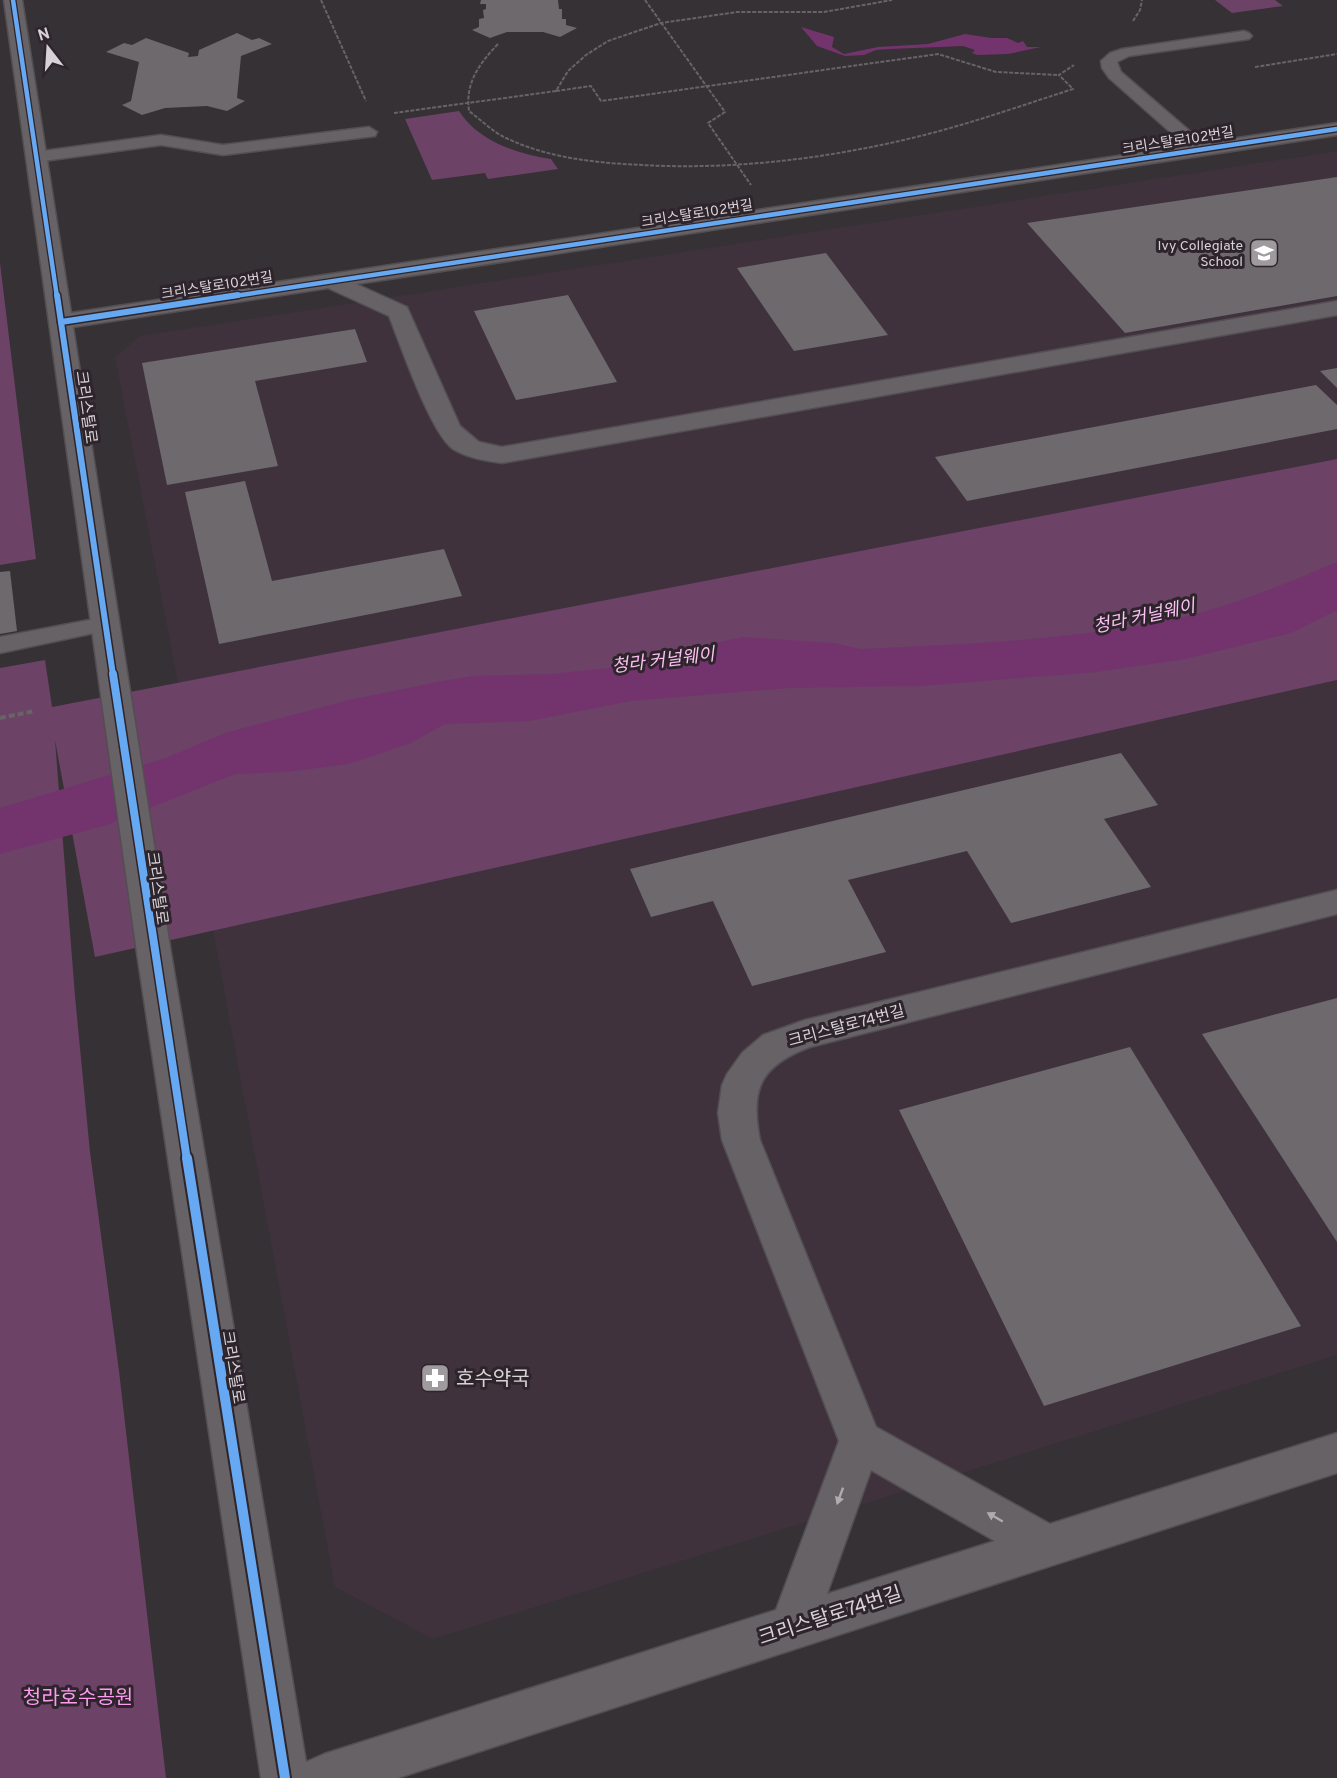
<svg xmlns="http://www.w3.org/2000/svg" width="1337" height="1778" viewBox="0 0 1337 1778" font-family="Overpass,'Noto Sans KR',sans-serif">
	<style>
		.built { fill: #3f323d }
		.green { fill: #6c4267 }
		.water { fill: #73346d }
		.building { fill: #6d696d }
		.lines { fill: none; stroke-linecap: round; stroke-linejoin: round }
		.service-casing { stroke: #524e51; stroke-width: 3 }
		.minor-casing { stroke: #524e51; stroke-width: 3 }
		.path-far1 { stroke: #676366; stroke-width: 2; stroke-dasharray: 4 1.5; stroke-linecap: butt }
		.path { stroke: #676366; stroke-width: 4; stroke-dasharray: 6 3; stroke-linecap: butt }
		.service { fill: #666265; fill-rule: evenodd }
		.minor { fill: #666265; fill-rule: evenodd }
		.cycleway-far3-casing { stroke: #2e252c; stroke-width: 7 }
		.cycleway-far2-casing { stroke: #2e252c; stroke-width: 9 }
		.cycleway-far1-casing { stroke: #2e252c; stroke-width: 11 }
		.cycleway-casing { stroke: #2e252c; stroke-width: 14 }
		.cycleway-far3 { stroke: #66a8f1; stroke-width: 4.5 }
		.cycleway-far2 { stroke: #66a8f1; stroke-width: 6 }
		.cycleway-far1 { stroke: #66a8f1; stroke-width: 8 }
		.cycleway { stroke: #66a8f1; stroke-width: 10 }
		.oneway { fill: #b0abaf }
		.labels { text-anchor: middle; stroke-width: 6; stroke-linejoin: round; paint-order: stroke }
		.far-street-label { font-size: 14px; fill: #d8d2d7; stroke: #2e252c }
		.far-poi-label { font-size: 14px; fill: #d8d2d7; stroke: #2e252c; text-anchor: end }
		.street-label { font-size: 16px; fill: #d8d2d7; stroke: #2e252c }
		.water-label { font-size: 18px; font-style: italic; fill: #fbbff2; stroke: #2e252c }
		.near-poi-label { font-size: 20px; fill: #d8d2d7; stroke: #2e252c; text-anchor: start }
		.near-street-label { font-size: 20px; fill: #d8d2d7; stroke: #2e252c }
		.near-park-label { font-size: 20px; fill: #fd9bf1; stroke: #2e252c }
	</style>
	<rect width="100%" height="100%" fill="#363135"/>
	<g class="built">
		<polygon points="1337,151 1337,459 178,683 115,357 140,336"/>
		<polygon points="1337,680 1337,1355 433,1639 335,1587 213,930"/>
	</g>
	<g class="green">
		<polygon points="1215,0 1275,0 1283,6 1232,13"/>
		<path d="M459 111C478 141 517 154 551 159L558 169 488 179 485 173 432 180 405 119Z"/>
		<polygon points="0,263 36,559 0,565"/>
		<polygon points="1337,459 1337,680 95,957 55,740 75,996 90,1152 119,1371 166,1778 0,1778 0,668 45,660 52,707"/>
	</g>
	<g class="water">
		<polygon points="801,27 834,37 832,47 844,54 878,47 928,44 965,34 991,38 1007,38 1018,43 1023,41 1027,47 1041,47 1008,54 977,55 972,53 975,50 963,46 890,49 876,50 864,55 845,56 817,46"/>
		<path d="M1337 562V610L1291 633 1186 659 1097 672 923 686 789 688 631 701 529 721 445 724 411 743 349 764 286 772 235 774 107 825 0 854V808L166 758 225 733 349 700 442 681 474 676 550 674 639 665 669 658 703 645 744 637 834 643 861 649C969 644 1077 640 1183 617 1235 605 1287 583 1337 562Z"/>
	</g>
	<g class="building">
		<polygon points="481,0 558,0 559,9 562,9 562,19 566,19 566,25 577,28 560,37 543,32 507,32 490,38 472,30 479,27 479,19 484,18 483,10 486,9 486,4 480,4"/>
		<polygon points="237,33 252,40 259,38 272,44 241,56 237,98 245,101 227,111 207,106 165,108 142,115 122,105 131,101 139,62 106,52 124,43 132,45 146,38 189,53 188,57 198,56 199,50"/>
		<polygon points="1337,177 1337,296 1125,333 1027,223"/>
		<polygon points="826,253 888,335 794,351 737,268"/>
		<polygon points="568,295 617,382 516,400 474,311"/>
		<polygon points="355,329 367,362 255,381 278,466 167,485 142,363"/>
		<polygon points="1337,368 1337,388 1320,371"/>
		<polygon points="1316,385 1337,405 1337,429 967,501 935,457"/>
		<polygon points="245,481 272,581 444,549 462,596 219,644 185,492"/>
		<polygon points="10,571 17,631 0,634 0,572"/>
		<polygon points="1121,753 1158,805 1104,819 1151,887 1011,923 967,851 848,880 886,952 752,986 713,901 651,917 630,869"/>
		<polygon points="1337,998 1337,1242 1202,1034"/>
		<polygon points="1130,1047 1301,1326 1044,1406 899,1110"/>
	</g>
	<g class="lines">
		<g class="service-casing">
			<g id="service">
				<polygon points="1244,31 1249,33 1252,36 1249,39 1129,56 1117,62 1121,72 1207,146 1209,150 1207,154 1195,154 1109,78 1102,68 1101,61 1110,53 1122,49"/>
				<polygon points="369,127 377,132 375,136 223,155 161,145 36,162 28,157 36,152 161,135 223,145"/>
				<polygon points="105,617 113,619 117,624 113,629 0,653 0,637"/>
			</g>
		</g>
		<g class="minor-casing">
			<path id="minor" d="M4 0H22L71 313 1337 123V135L356 284 407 307 460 426 479 442 502 447 1337 301V315L502 463C486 461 467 458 453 449 430 432 401 346 389 316L328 288 73 327 171 953 306 1762 324 1754 776 1610 839 1441 722 1140 718 1113 722 1085 727 1074 742 1053 763 1035 805 1020 1337 890V914L810 1047C760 1066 750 1089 760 1140L876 1427 1050 1524 1337 1433V1473L398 1778H261L137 953ZM871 1470 995 1541 827 1594Z"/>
		</g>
		<g class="path-far1">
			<polyline points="321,0 366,101"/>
			<polyline points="645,0 725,112 708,123 751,185"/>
			<polyline points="1133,21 1140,10 1142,0"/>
			<path d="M498 44C479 64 465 83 469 111 481 120 493 132 506 138 548 158 596 163 642 165 732 170 825 159 912 138 967 125 1020 106 1073 89L1059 75 1074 65"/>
			<polyline points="1255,67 1337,54"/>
			<polyline points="556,91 591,86 601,101 938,54 996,72 1059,75"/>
			<polyline points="394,113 556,91 568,71 586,55 608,41 661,23 737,12 824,12 892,0"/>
		</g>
		<polyline class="path" points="0,718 35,711"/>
		<use href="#service" class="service"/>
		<use href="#minor" class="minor"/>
		<g class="cycleway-far3-casing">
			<g id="cycleway-far3">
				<polyline points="13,0 57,297"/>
				<polyline points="228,297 1337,129"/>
			</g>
		</g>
		<g class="cycleway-far2-casing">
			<g id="cycleway-far2">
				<polyline points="57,295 113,675"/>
				<polyline points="61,322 238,295"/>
			</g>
		</g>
		<g class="cycleway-far1-casing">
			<polyline id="cycleway-far1" points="113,674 187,1160"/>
		</g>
		<g class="cycleway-casing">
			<polyline id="cycleway" points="187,1158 285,1778"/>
		</g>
		<use href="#cycleway-far3" class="cycleway-far3"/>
		<use href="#cycleway-far2" class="cycleway-far2"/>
		<use href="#cycleway-far1" class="cycleway-far1"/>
		<use href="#cycleway" class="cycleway"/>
	</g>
	<defs><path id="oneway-solid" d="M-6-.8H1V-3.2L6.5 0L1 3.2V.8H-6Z" transform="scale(1.5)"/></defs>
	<g class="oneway">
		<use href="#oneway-solid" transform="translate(840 1496) rotate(110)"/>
		<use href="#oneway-solid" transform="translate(995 1517) rotate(-150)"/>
	</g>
	<defs>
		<g id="school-square" transform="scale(1.5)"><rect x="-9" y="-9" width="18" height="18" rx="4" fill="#9f9a9e" stroke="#2e252c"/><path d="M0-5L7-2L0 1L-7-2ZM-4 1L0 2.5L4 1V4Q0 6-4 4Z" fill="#fff"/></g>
		<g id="pharmacy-square" transform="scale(1.5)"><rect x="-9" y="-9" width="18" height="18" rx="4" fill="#9f9a9e" stroke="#2e252c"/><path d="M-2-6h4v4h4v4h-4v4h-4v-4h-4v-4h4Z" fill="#fff"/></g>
	</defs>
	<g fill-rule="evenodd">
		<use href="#school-square" x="1264" y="253"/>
		<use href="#pharmacy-square" x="435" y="1378"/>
	</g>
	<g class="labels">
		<g class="far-street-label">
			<text transform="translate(1178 140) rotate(-9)" y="5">크리스탈로102번길</text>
			<text transform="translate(697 213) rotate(-9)" y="5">크리스탈로102번길</text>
			<text transform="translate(217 285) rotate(-9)" y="5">크리스탈로102번길</text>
		</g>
		<g class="far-poi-label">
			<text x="1243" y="250">Ivy Collegiate<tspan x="1243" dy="16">School</tspan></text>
		</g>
		<g class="street-label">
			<text transform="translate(87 407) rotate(82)" y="6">크리스탈로</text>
			<text transform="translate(158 888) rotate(82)" y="6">크리스탈로</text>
			<text transform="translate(846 1025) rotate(-15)" y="6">크리스탈로74번길</text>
			<text transform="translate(234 1367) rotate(81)" y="6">크리스탈로</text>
		</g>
		<g class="water-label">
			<text transform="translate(1144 616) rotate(-12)" y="6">청라 커널웨이</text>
			<text transform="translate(663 660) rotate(-7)" y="6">청라 커널웨이</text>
		</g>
		<g class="near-poi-label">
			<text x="456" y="1385">호수약국</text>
		</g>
		<g class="near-street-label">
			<text transform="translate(830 1615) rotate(-18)" y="7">크리스탈로74번길</text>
		</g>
		<g class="near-park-label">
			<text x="78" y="1704">청라호수공원</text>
		</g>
	</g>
	<g transform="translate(48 48) rotate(343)" stroke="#2e252c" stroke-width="4.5" paint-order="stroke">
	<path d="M0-4.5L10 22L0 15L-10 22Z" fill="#d8d2d7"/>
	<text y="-9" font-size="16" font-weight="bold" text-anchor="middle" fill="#d8d2d7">N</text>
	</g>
</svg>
